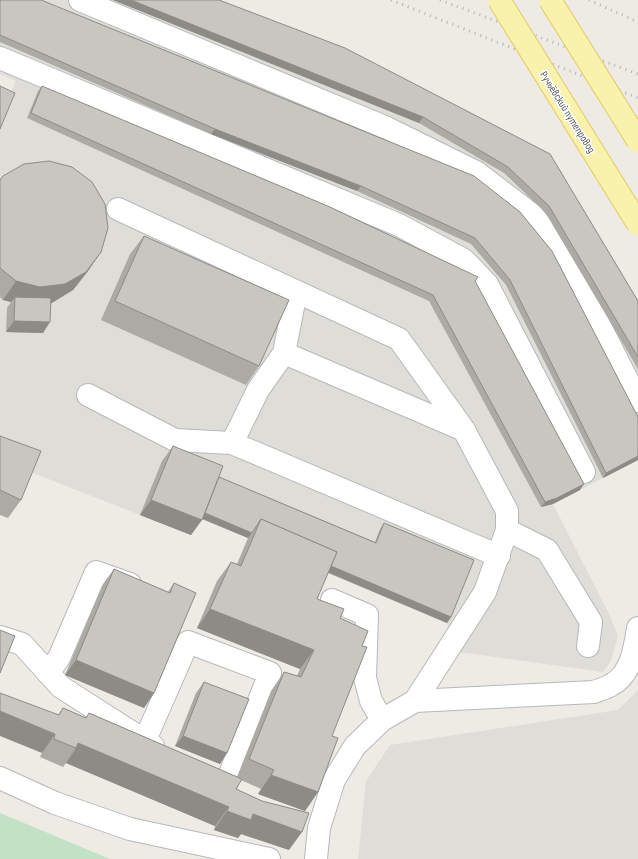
<svg xmlns="http://www.w3.org/2000/svg" width="638" height="859" viewBox="0 0 638 859" font-family="'Sofia Sans Condensed',sans-serif">
	<style>
		.industrial { fill: #deddd7 }
		.green { fill: #c1e2c4 }
		.lines { fill: none; stroke-linecap: round; stroke-linejoin: round }
		.minor-casing { stroke: #b6b8bc; stroke-width: 24 }
		.minor { stroke: #fff; stroke-width: 22 }
		.rail { stroke: #b3b4b4; stroke-width: 3; stroke-dasharray: 1 5; stroke-linecap: butt }
		.major-bridge-casing { stroke: #e6cb63; stroke-width: 24; stroke-linecap: butt }
		.major-bridge { stroke: #f8f2ad; stroke-width: 22 }
		.wall { fill: #acaaa5 }
		.shaded-wall { fill: #8c8b86 }
		.building { fill: #c8c6c0; stroke: #8c8b86 }
		.labels { text-anchor: middle; stroke-width: 3; stroke-linejoin: round; paint-order: stroke }
		.street-label { font-size: 11px; fill: #5b5e63; stroke: #fff }
	</style>
	<rect width="100%" height="100%" fill="#edebe3"/>
	<g class="industrial">
		<polygon points="0,0 201,0 546,160 638,313 638,460 553,504 608,612 618,635 611,661 603,672 459,652 447,623 199,517 191,535 0,460 0,119 16,81 0,74"/>
		<polygon points="638,690 638,859 358,859 366,781 390,745 618,710"/>
	</g>
	<polygon class="green" points="0,813 110,859 0,859"/>
	<g class="lines">
		<g class="minor-casing">
			<g id="minor">
				<polyline points="80,0 387,128 476,172 531,214 561,249 638,401"/>
				<polyline points="0,58 399,225 464,260 487,284 584,472"/>
				<polyline points="118,209 399,339 464,430 507,511 507,530 485,592 415,701"/>
				<polyline points="284,353 464,430"/>
				<polyline points="88,395 175,440 232,443 499,556"/>
				<polyline points="232,443 258,390 284,353 296,292"/>
				<polyline points="507,530 547,550 591,622 588,646"/>
				<polyline points="332,600 367,615 365,678 371,701 382,720"/>
				<polyline points="0,637 22,644 61,687 153,746"/>
				<polyline points="48,673 59,658 96,572 130,584"/>
				<polyline points="145,740 188,642 270,673 226,784"/>
				<polyline points="0,778 55,803 130,829 269,859"/>
				<path d="M316 859 319 828 334 780 355 746 382 720 415 701 594 692C599 690 606 688 611 685 631 675 635 648 638 628"/>
			</g>
		</g>
		<use href="#minor" class="minor"/>
		<g class="rail">
			<polyline points="391,0 638,98"/>
			<polyline points="440,0 638,74"/>
			<polyline points="589,0 638,22"/>
			<polyline points="604,106 638,118"/>
		</g>
		<g class="major-bridge-casing">
			<g id="major-bridge">
				<polyline points="499,0 638,224"/>
				<polyline points="550,0 638,141"/>
			</g>
		</g>
		<use href="#major-bridge" class="major-bridge"/>
	</g>
	<g class="wall">
		<polygon points="0,0 474,176 638,460 603,478 506,285 471,244 357,191 211,134 0,42"/>
		<polygon points="113,0 219,0 550,154 638,301 638,369 545,212 504,173 419,123"/>
		<polygon points="42,86 475,281 580,490 553,504 541,507 429,301 27,118 38,91"/>
		<polygon points="0,180 101,252 88,271 73,290 51,303 43,333 6,332 7,308 11,302 3,300 0,297"/>
		<polygon points="144,236 259,366 246,385 101,320 130,254"/>
		<polygon points="0,436 21,500 8,518 0,515"/>
		<polygon points="173,446 219,477 375,542 380,529 384,523 451,617 447,623 328,573 317,599 340,618 362,646 332,736 318,792 305,811 258,794 261,789 241,780 236,789 289,850 241,834 238,838 214,830 215,826 66,763 63,767 40,757 42,753 58,715 63,708 86,718 89,713 237,777 271,691 284,672 297,676 300,669 197,628 217,581 231,562 237,564 248,538 202,519 191,535 140,515 162,461"/>
		<polygon points="114,569 168,592 174,583 154,693 144,708 65,675 103,584"/>
		<polygon points="204,682 227,753 220,764 175,746 196,693"/>
	</g>
	<g class="shaded-wall">
		<polygon points="113,0 131,0 423,117 419,123"/>
		<polygon points="215,129 361,186 357,191 211,134"/>
		<polygon points="101,252 88,271 73,290 52,303 27,306 15,297 11,302 3,300 16,281"/>
		<polygon points="14,321 50,322 43,333 6,332"/>
		<polygon points="638,456 638,460 603,478 606,473"/>
		<polygon points="584,484 580,490 553,504 541,507 545,502"/>
		<polygon points="151,500 202,520 191,535 140,515"/>
		<polygon points="202,512 252,533 248,538 198,517"/>
		<polygon points="255,534 451,617 447,623 252,540"/>
		<polygon points="210,609 314,650 300,669 197,628"/>
		<polygon points="76,660 154,693 144,708 65,675"/>
		<polygon points="0,711 55,734 42,753 0,736"/>
		<polygon points="183,736 227,753 220,764 175,746"/>
		<polygon points="78,743 229,807 215,826 66,763 76,748"/>
		<polygon points="271,775 318,792 305,811 258,794"/>
		<polygon points="227,811 253,814 302,832 289,850 241,834 238,838 214,830"/>
	</g>
	<g class="building">
		<polygon points="0,0 41,0 474,176 520,212 552,251 638,417 638,456 606,473 510,280 475,238 361,186 215,129 0,35"/>
		<polygon points="131,0 219,0 345,48 550,154 638,301 638,357 549,206 508,167 423,117"/>
		<polygon points="0,86 15,93 0,129"/>
		<polygon points="42,86 330,207 478,277 475,281 584,484 557,498 545,502 433,295 31,113"/>
		<polygon points="49,161 72,167 92,182 105,204 108,228 101,252 86,272 65,284 40,287 16,281 0,268 0,180 3,176 24,164"/>
		<polygon points="144,236 289,300 259,366 115,301"/>
		<polygon points="15,297 51,298 50,322 14,321"/>
		<polygon points="0,436 41,451 21,500 0,490"/>
		<polygon points="173,446 223,466 202,520 151,500"/>
		<polygon points="219,477 376,543 384,523 474,560 451,617 331,566 337,552 261,519 252,533 205,513"/>
		<polygon points="261,519 337,552 317,599 344,609 340,618 368,631 362,646 367,647 332,736 338,738 318,792 271,775 274,770 249,759 284,672 301,677 314,650 210,609 231,562 241,566"/>
		<polygon points="114,569 170,593 174,583 196,593 154,693 76,660"/>
		<polygon points="0,630 15,636 0,673"/>
		<polygon points="204,682 249,699 227,753 183,736"/>
		<polygon points="0,693 59,715 63,708 86,718 89,713 242,779 236,789 262,801 309,813 302,832 253,814 251,820 227,811 229,807 78,743 76,748 54,739 55,734 0,711"/>
	</g>
	<g class="labels">
		<g class="street-label">
			<text transform="translate(568 112) rotate(58)" y="4">Ручьёвский путепровод</text>
		</g>
	</g>
</svg>
